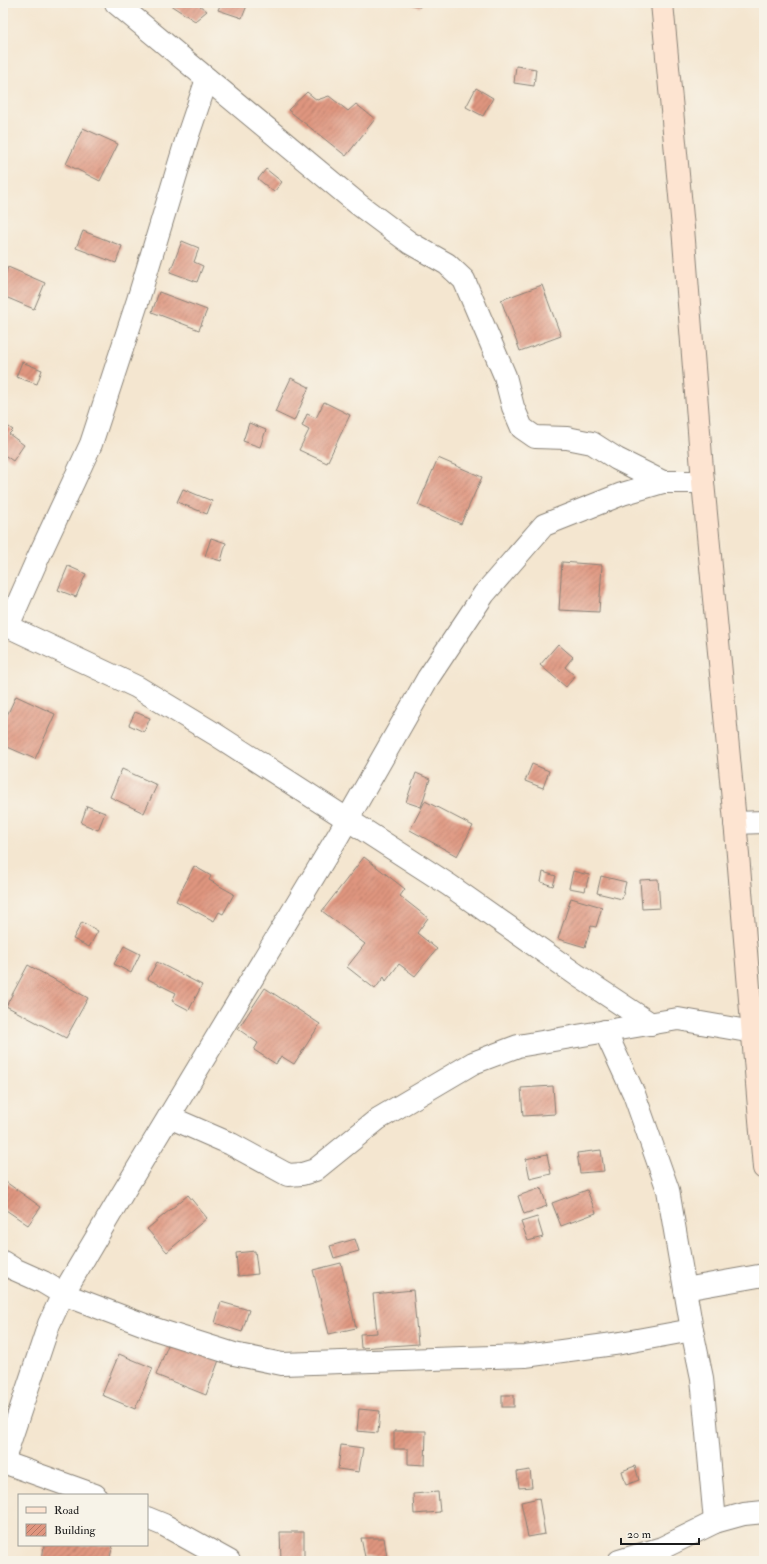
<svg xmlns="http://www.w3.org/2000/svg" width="767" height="1564" viewBox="0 0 767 1564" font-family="'IM FELL Double Pica',serif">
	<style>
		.building { fill: url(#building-hatch) }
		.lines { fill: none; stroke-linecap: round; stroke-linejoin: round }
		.street-casing { stroke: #888176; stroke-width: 24 }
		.secondary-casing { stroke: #888176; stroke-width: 24 }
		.street { stroke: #fff; stroke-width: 22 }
		.secondary { stroke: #fde4d1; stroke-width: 22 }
	</style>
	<defs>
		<pattern id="building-hatch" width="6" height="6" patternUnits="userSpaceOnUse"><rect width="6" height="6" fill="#df957f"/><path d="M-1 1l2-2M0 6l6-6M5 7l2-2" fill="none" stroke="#b47967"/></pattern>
	</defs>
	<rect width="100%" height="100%" fill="#f7f3e8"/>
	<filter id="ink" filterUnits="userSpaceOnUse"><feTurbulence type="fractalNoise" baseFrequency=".025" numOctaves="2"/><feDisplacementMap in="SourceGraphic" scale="8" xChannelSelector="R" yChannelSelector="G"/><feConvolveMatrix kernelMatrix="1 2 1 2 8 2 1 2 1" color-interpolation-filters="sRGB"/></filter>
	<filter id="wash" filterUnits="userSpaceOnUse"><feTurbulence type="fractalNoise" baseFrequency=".012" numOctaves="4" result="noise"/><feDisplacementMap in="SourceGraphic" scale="16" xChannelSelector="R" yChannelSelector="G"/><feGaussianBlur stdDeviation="0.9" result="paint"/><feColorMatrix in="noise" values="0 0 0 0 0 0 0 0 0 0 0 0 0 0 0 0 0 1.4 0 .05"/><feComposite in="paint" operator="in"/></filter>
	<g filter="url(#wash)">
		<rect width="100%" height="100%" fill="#f4e6d0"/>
		<g id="blocks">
			<g class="building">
				<polygon points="167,3 196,3 207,11 195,21"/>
				<polygon points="221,3 248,3 242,18 218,10"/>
				<polygon points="406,3 421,3 420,7"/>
				<polygon points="516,66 536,69 534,86 514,83"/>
				<polygon points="476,88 493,98 483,116 466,107"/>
				<polygon points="307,92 317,100 329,96 348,111 356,104 375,119 346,156 288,110"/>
				<polygon points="83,128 118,144 100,181 66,164"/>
				<polygon points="266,169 282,182 274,192 258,179"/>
				<polygon points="83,231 122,246 116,263 76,248"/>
				<polygon points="182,241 199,248 194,262 203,266 197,282 170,272"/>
				<polygon points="8,267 45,283 34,309 3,296 3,279"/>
				<polygon points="542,285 561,336 520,351 501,300"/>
				<polygon points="159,292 207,310 199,330 152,312"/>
				<polygon points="22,362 42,370 37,384 16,377"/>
				<polygon points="291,378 309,387 294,421 275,412"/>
				<polygon points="324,402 350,415 327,463 299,450 309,430 302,426 307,414 316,418"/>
				<polygon points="3,423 13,430 9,434 24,445 13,461 3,454"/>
				<polygon points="249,423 266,430 260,447 243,441"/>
				<polygon points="438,458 482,477 461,524 418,505"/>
				<polygon points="183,489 212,501 207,514 177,502"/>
				<polygon points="211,538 226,543 221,561 205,556"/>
				<polygon points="562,562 602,565 599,612 559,610"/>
				<polygon points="68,566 86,574 76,597 58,590"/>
				<polygon points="558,644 573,657 565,667 575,676 566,687 540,665"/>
				<polygon points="16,696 55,714 35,759 3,745 3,724"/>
				<polygon points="135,712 150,718 144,732 129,725"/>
				<polygon points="532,764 549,771 543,788 525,781"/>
				<polygon points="122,769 157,785 144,813 110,797"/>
				<polygon points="416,773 430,779 421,807 406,802"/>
				<polygon points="425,801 473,826 457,856 410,830"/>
				<polygon points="87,806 105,813 98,830 81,823"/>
				<polygon points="364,857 405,889 400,896 428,918 417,933 437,949 415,976 399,964 386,981 384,977 375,989 347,967 365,944 322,911"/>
				<polygon points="194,866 211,876 209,880 234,894 223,914 219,912 214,921 176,901"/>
				<polygon points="573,871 589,875 585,891 569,888"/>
				<polygon points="543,872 556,876 553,886 541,882"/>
				<polygon points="601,876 626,882 622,899 597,893"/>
				<polygon points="658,879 660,908 642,909 640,880"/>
				<polygon points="571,898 602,907 596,927 591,926 585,947 558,939"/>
				<polygon points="82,922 98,931 89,947 73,939"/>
				<polygon points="124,946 140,954 131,973 114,964"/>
				<polygon points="157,962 202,985 189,1010 172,1001 176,993 148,979"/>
				<polygon points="28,965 88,998 66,1038 6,1006"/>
				<polygon points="265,988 320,1024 294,1064 281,1056 276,1064 254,1050 258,1043 238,1029"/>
				<polygon points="553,1086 555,1114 523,1116 521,1088"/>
				<polygon points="601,1150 604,1171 580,1173 577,1153"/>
				<polygon points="547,1154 551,1174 530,1179 526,1159"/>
				<polygon points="3,1180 41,1207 28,1225 3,1208"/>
				<polygon points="541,1188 547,1206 524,1214 518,1196"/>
				<polygon points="587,1190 596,1213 561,1226 552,1203"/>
				<polygon points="188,1195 207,1218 167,1252 147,1229"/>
				<polygon points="537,1217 543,1237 528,1241 521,1222"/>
				<polygon points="355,1239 359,1251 334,1258 330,1246"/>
				<polygon points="255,1251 258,1274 238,1276 236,1253"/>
				<polygon points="341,1263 356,1328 329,1334 313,1270"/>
				<polygon points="413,1290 418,1344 361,1348 360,1334 377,1333 373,1294"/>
				<polygon points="221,1302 249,1310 242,1332 215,1323"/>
				<polygon points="170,1340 219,1360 206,1395 156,1375"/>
				<polygon points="119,1354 153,1368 135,1409 102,1395"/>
				<rect x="502" y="1395" width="12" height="12"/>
				<polygon points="359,1409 380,1411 378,1433 357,1431"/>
				<polygon points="394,1431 426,1431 425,1465 408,1464 408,1449 394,1449"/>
				<polygon points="341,1445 363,1448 359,1472 338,1469"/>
				<polygon points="635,1466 639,1480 626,1485 622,1471"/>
				<polygon points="530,1470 532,1487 519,1488 517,1472"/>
				<polygon points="438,1492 440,1512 414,1514 413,1494"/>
				<polygon points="539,1498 545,1534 528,1537 521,1502"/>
				<polygon points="280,1532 304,1532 304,1561 281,1561"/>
				<polygon points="361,1538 384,1538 387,1557 365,1557"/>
				<polygon points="44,1545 113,1545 109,1561 42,1561"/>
			</g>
		</g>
	</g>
	<g filter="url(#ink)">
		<use href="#blocks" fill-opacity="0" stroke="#888176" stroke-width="1"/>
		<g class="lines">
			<g class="street-casing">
				<g id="street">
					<polyline points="116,3 358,204 410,243 447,264 464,280 505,376 513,407 522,428 535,437 567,438 592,443 617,459 663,482"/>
					<polyline points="3,624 137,687 215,734 449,885 577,975 651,1024"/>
					<polyline points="3,628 8,626 37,560 91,444 138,300 187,138 207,79"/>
					<polyline points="735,823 764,822"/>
					<polyline points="605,1031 634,1094 668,1190 692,1330 702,1378 715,1522"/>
					<polyline points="169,1117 231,1144 288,1175 302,1174 315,1170 378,1119 473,1063 518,1046 678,1019 753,1032"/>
					<polyline points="3,1262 14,1269 43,1282 63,1294 158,1330 234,1354 282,1364 525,1356 621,1343 692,1330"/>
					<polyline points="685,1289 764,1275"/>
					<polyline points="3,1462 49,1324 63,1294 118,1201 338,836 428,678 484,594 544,525 622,494 663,482 703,482"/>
					<polyline points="3,1462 95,1495"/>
					<polyline points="147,1518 164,1525 229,1561"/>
					<polyline points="619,1561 662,1548 715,1522 744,1514 764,1512"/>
				</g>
			</g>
			<g class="secondary-casing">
				<polyline id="secondary" points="662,3 683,228 703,482 737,843 764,1168"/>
			</g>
			<use href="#street" class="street"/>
			<use href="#secondary" class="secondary"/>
		</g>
	</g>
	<rect width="767" height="1564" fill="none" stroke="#f7f3e8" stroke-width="16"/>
	<rect x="18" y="1494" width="130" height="52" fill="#f7f3e8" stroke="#9f9d96"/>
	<rect x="26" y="1507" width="20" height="6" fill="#fde4d1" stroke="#9f9d96"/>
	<text x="54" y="1514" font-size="12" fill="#1c1c1c">Road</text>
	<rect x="26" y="1524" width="20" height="12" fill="url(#building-hatch)" stroke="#9f9d96"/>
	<text x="54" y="1534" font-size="12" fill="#1c1c1c">Building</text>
	<path d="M621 1538v6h78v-6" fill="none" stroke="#1c1c1c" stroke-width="2"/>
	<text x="627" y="1538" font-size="12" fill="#1c1c1c" stroke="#f7f3e8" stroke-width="3" paint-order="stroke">20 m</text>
</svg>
